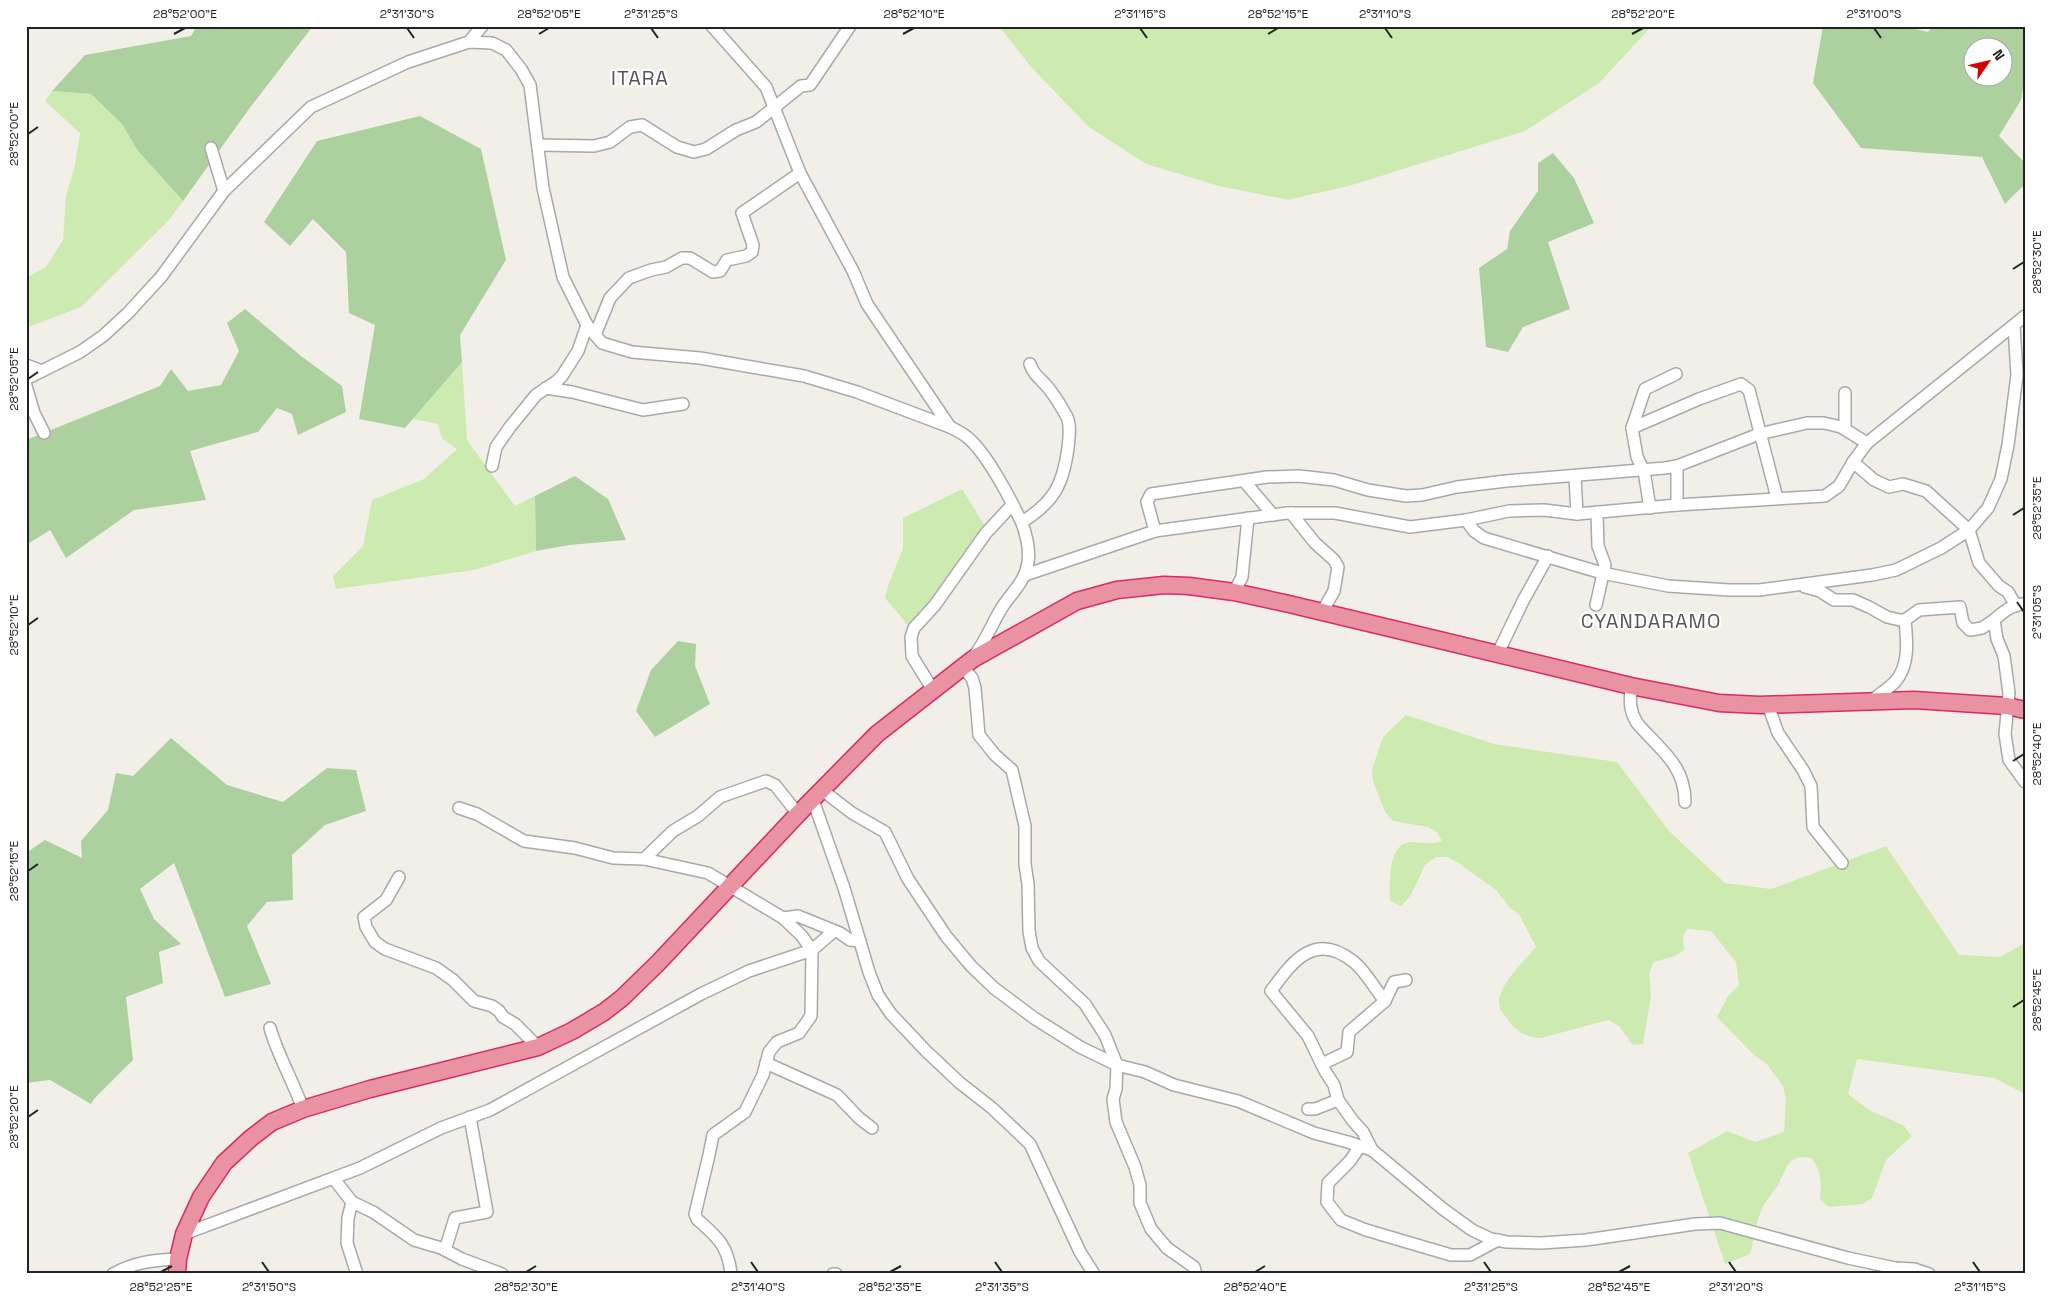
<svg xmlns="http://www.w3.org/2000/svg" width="2051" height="1300" viewBox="0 0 2051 1300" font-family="'Space Grotesk',sans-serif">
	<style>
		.grass { fill: #cdebb0 }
		.forest { fill: #add19e; fill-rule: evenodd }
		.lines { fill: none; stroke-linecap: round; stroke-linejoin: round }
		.minor-casing { stroke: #a9a9a9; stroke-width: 14 }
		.highway-casing { stroke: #dc2a67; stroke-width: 19 }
		.minor { stroke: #fff; stroke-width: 11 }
		.highway { stroke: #e892a2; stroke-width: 16 }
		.ticks { fill: none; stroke: #222; stroke-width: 2 }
		.labels { text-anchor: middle; stroke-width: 4.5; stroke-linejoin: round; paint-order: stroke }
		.quarter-label { font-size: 20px; letter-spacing: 1px; fill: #555; stroke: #fff }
		.neatline { fill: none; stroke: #222; stroke-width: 2 }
		.ticks-label { font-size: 12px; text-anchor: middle; fill: #222 }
	</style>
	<rect width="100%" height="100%" fill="#f2efe9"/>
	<g class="grass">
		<polygon points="999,26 1652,26 1599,83 1525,131 1352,185 1288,200 1219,186 1146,164 1089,127 1032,68"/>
		<polygon points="52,91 91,94 122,124 138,151 183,201 169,220 81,307 26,328 26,278 46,267 63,240 66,196 75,165 80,133 45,101"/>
		<polygon points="462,362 467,440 515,506 535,496 536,551 474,570 336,589 333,576 363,546 372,500 424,479 457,449 442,439 438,424 413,419"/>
		<polygon points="962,489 988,531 914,628 907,624 885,598 888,586 903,548 903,518"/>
		<path d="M1406 715 1494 744 1617 762 1669 831 1725 883 1771 889 1886 846 1959 955 2000 957 2025 943V1094L1994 1078 1857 1059 1848 1094 1869 1110 1903 1125 1912 1136 1886 1160 1872 1198 1863 1204 1829 1207 1820 1200C1821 1183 1822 1171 1811 1158 1787 1155 1788 1166 1779 1183 1775 1191 1768 1197 1764 1205 1756 1219 1754 1239 1750 1254L1725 1264 1688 1153 1727 1131 1755 1142 1784 1132 1786 1099 1783 1086 1766 1063 1755 1056 1717 1017 1728 996 1739 985 1736 962 1711 931 1687 929 1683 937 1684 950 1675 956 1654 962 1649 973 1651 995 1643 1044 1633 1045 1619 1026 1608 1020 1541 1038C1529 1038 1516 1032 1509 1021 1506 1017 1502 1013 1500 1008 1493 990 1525 960 1536 947L1519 914 1510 908 1496 890 1457 862 1447 857H1436L1425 865 1410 897 1401 906 1390 901C1390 886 1387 849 1406 843 1415 840 1427 846 1442 841L1437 832 1428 827 1393 821 1385 812 1373 781 1372 769 1383 737Z"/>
	</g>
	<g class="forest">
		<polygon points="197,26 313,26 249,109 183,201 138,151 122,124 91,94 52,91 85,55 191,36"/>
		<path d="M1823 26H1903L1928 32 1933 26H2025V76L2021 100 1999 136 2025 163V184L2005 204 1982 157 1861 148 1813 83ZM1974 48H2004V78H1974Z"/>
		<polygon points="420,116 481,149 506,260 460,335 462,362 405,428 359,419 375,325 349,313 346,252 313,219 290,246 264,222 317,141"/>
		<polygon points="1553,153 1574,178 1594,223 1548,242 1570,309 1523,327 1508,352 1486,347 1479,268 1507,249 1510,231 1538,191 1538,163"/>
		<polygon points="245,309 301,356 342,386 346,412 298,435 292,414 277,408 258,432 190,451 206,500 134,510 66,558 50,530 26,545 26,440 160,386 171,369 188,391 221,385 239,351 227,323"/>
		<polygon points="575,476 608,499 626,540 569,545 536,551 535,496"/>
		<polygon points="678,641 696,644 695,666 710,704 655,737 636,711 651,670"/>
		<polygon points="171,738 227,785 283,802 327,768 356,770 366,811 325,825 292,855 293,900 267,902 247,926 271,984 225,997 174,863 140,889 154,919 181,944 159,952 163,983 126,997 133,1060 94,1099 91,1104 50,1080 26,1083 26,853 45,840 82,858 81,841 108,810 116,773 133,776"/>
	</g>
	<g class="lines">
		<g class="minor-casing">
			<g id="minor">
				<polyline points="712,26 766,87 800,173 853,271 867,304 950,427"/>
				<polyline points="469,42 482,26"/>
				<polyline points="538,145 594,146 610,142 630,127 642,125 677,147 694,152 706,149 736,130 756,122 801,86 810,85 850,26"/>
				<polyline points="211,148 224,191"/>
				<polyline points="595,335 610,298 629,278 651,270 666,267 682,258 690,258 713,272 720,271 727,260 746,256 752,252 753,245 742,213 800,173"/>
				<polyline points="26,365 42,371"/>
				<path d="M26 379 80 352 103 336 128 313 161 277 224 191 311 107 408 62 469 42 492 43 506 50 521 69 530 85 543 188 563 277 587 325 602 343 632 352 700 358 804 376 857 392 950 427C956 430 962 433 967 437 986 452 1010 498 1021 521 1026 532 1030 550 1028 562 1026 581 1011 593 1001 609 992 624 986 640 975 655"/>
				<polyline points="26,386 34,413 44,433"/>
				<polyline points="546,388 572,392 643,410 683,404"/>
				<polyline points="1632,428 1699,399 1741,384 1749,390 1777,498"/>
				<polyline points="1845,429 1845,393"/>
				<polyline points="1853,462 1874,480 1889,487 1903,484 1926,491 1969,530 1979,563 1999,586 2008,592 2016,606"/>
				<polyline points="492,466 496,447 510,427 536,395 557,381 562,376 578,351 587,325"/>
				<polyline points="1677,466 1677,505"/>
				<polyline points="1575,476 1577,514"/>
				<polyline points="1244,481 1273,515"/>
				<polyline points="1650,508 1644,471 1637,457 1632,428 1645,389 1676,374"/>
				<polyline points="1291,513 1315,543 1334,560 1338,567 1334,591 1322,612"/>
				<polyline points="1466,520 1474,531 1484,538 1602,573 1668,586 1729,590 1759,590 1872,575 1896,570 1941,548 1969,530 1988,508 2001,479 2008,445 2017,375 2014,326"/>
				<path d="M1022 522C1054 502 1063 485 1068 448 1069 438 1071 426 1067 417 1061 406 1052 391 1043 382 1037 376 1033 373 1030 364"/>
				<polyline points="1155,531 1147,502 1151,494 1267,477 1299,476 1334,480 1368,490 1406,496 1422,495 1457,487 1506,481 1665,468 1677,466 1759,434 1807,423 1824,423 1841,427 1867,443"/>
				<polyline points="1025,575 1155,531 1287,513 1335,513 1410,527 1466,520 1509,511 1544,510 1577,514 1677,505 1825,496 1839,486 1853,462 1867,443 2025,316"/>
				<polyline points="1805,587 1820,591 1834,600 1853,600 1869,607 1887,617 1900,620 1905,620 1919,610 1960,607 1963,623 1970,630 1982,628 1994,620"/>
				<polyline points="1234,592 1242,577 1248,518"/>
				<path d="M2025 604C2013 603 2002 613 1994 620L1997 639 2004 656 2009 693 2005 734 2009 760 2025 782"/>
				<polyline points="1596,605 1605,565 1598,546 1597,512"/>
				<polyline points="1497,655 1523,601 1548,556"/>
				<polyline points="962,666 972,678 975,688 979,735 995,755 1012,770 1025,826 1025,864 1028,884 1029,931 1032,948 1039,961 1085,1004 1105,1035 1117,1065 1116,1089 1113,1099 1116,1122 1135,1167 1140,1185 1140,1203 1151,1229 1167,1248 1194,1267 1196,1274"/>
				<path d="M1631 686C1630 701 1629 710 1637 723 1659 749 1685 764 1685 802"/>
				<polyline points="933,690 912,656 911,637 914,628 935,605 986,533 1012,505"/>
				<path d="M1870 702C1878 695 1888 689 1895 682 1910 665 1907 640 1905 620"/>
				<polyline points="1768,705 1778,733 1803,770 1811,786 1813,827 1842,863"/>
				<polyline points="822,790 852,813 885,832 908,879 946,936 971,966 994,988 1034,1018 1080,1047 1117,1065 1145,1072 1174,1085 1238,1101 1314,1133 1348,1142 1372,1150 1443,1209 1472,1230 1491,1239 1507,1242 1541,1243 1586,1240 1695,1224 1720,1223 1848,1258 1895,1268 1914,1269 1929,1274"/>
				<polyline points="813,800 844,888 869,972 878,995 891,1014 926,1051 960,1083 992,1108 1030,1144 1080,1252 1094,1274"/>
				<path d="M459 808 477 814 524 841 575 848 613 858 644 859 708 873 783 918 801 935 812 950 811 1016 799 1033 777 1042 769 1052 763 1075 745 1112 713 1135 709 1155 695 1214 697 1219C717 1237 728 1245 731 1274"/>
				<polyline points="644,859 673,831 698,816 720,797 766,781 775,785 798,814"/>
				<polyline points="399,877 386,900 364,917 366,927 375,942 385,949 436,968 453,980 474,1001 492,1006 499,1011 503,1017 515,1024 538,1047"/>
				<polyline points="783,918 798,916 840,933 850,940 860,941"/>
				<path d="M270 1028C278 1056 293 1081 303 1109"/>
				<polyline points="766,1063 837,1095 859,1118 872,1128"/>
				<polyline points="1322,1064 1347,1052 1349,1032 1385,1001 1394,982 1406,980"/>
				<polyline points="1308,1109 1315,1109 1338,1100"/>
				<polyline points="1360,1146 1350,1161 1328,1183 1327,1202 1341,1220 1366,1230 1451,1255 1470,1255 1498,1240"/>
				<path d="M1372 1150 1363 1132 1353 1121 1338 1100 1334 1085 1325 1071 1308 1036 1271 991C1293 960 1316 931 1354 962 1366 972 1375 989 1385 1001"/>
				<polyline points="334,1179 352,1202 373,1212 414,1240 441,1248 462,1259 502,1274"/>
				<polyline points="352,1202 348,1218 347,1243 357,1274"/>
				<polyline points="184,1234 360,1168 441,1128 490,1110 701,994 749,971 812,950 834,931"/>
				<polyline points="445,1250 455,1218 487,1212 470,1117"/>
				<path d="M113 1274C135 1262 153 1260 178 1259"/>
				<polyline points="833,1274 836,1274"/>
			</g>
		</g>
		<g class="highway-casing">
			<polyline id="highway" points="177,1274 178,1259 184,1234 201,1197 224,1163 251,1138 272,1122 303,1109 370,1089 538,1047 572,1031 604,1012 622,998 658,963 798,814 877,734 973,659 1077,601 1117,590 1164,585 1189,586 1234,592 1289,604 1631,686 1719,703 1760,705 1914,700 2007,706 2025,710"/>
		</g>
		<use href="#minor" class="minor"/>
		<use href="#highway" class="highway"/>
	</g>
	<path class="ticks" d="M407 28 414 38M651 28 658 38M1140 28 1147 38M1385 28 1392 38M1874 28 1881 38M174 34 185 28M539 34 549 28M903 34 914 28M1268 34 1278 28M1632 34 1643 28M28 134 38 127M2013 269 2024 262M28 379 38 372M2013 515 2024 508M2017 602 2024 612M28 625 38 618M2013 761 2024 754M28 871 38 864M2013 1007 2024 1000M28 1117 38 1110M262 1262 269 1272M751 1262 758 1272M995 1262 1002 1272M1484 1262 1491 1272M1729 1262 1736 1272M1973 1262 1980 1272M161 1272 172 1266M526 1272 536 1266M890 1272 901 1266M1255 1272 1265 1266M1619 1272 1630 1266"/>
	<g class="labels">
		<g class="quarter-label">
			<text x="640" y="85">ITARA</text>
			<text x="1651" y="628">CYANDARAMO</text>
		</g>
	</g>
	<rect width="2051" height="1300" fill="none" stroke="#ffffff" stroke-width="55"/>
	<g transform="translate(1988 62) rotate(56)"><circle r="24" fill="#ffffff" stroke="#a7a7a7"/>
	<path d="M0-4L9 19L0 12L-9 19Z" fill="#d40000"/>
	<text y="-8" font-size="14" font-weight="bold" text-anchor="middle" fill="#222222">N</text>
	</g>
	<rect x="28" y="28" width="1996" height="1244" class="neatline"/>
	<g class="ticks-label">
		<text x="185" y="18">28°52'00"E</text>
		<text x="407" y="18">2°31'30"S</text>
		<text x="549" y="18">28°52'05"E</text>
		<text x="651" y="18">2°31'25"S</text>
		<text x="914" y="18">28°52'10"E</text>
		<text x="1140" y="18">2°31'15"S</text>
		<text x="1278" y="18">28°52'15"E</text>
		<text x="1385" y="18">2°31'10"S</text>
		<text x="1643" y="18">28°52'20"E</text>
		<text x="1874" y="18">2°31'00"S</text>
		<text transform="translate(14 134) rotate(-90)" y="4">28°52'00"E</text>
		<text transform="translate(2037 262) rotate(-90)" y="4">28°52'30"E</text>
		<text transform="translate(14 379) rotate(-90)" y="4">28°52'05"E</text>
		<text transform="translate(2037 508) rotate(-90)" y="4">28°52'35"E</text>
		<text transform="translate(2037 612) rotate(-90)" y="4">2°31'05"S</text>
		<text transform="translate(14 625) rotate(-90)" y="4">28°52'10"E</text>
		<text transform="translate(2037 754) rotate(-90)" y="4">28°52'40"E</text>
		<text transform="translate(14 871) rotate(-90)" y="4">28°52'15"E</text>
		<text transform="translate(2037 1000) rotate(-90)" y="4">28°52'45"E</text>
		<text transform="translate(14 1117) rotate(-90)" y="4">28°52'20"E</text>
		<text x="161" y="1291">28°52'25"E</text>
		<text x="269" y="1291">2°31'50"S</text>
		<text x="526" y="1291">28°52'30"E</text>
		<text x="758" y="1291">2°31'40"S</text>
		<text x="890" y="1291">28°52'35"E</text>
		<text x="1002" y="1291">2°31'35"S</text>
		<text x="1255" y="1291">28°52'40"E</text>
		<text x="1491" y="1291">2°31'25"S</text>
		<text x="1619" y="1291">28°52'45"E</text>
		<text x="1736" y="1291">2°31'20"S</text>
		<text x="1980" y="1291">2°31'15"S</text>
	</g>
</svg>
